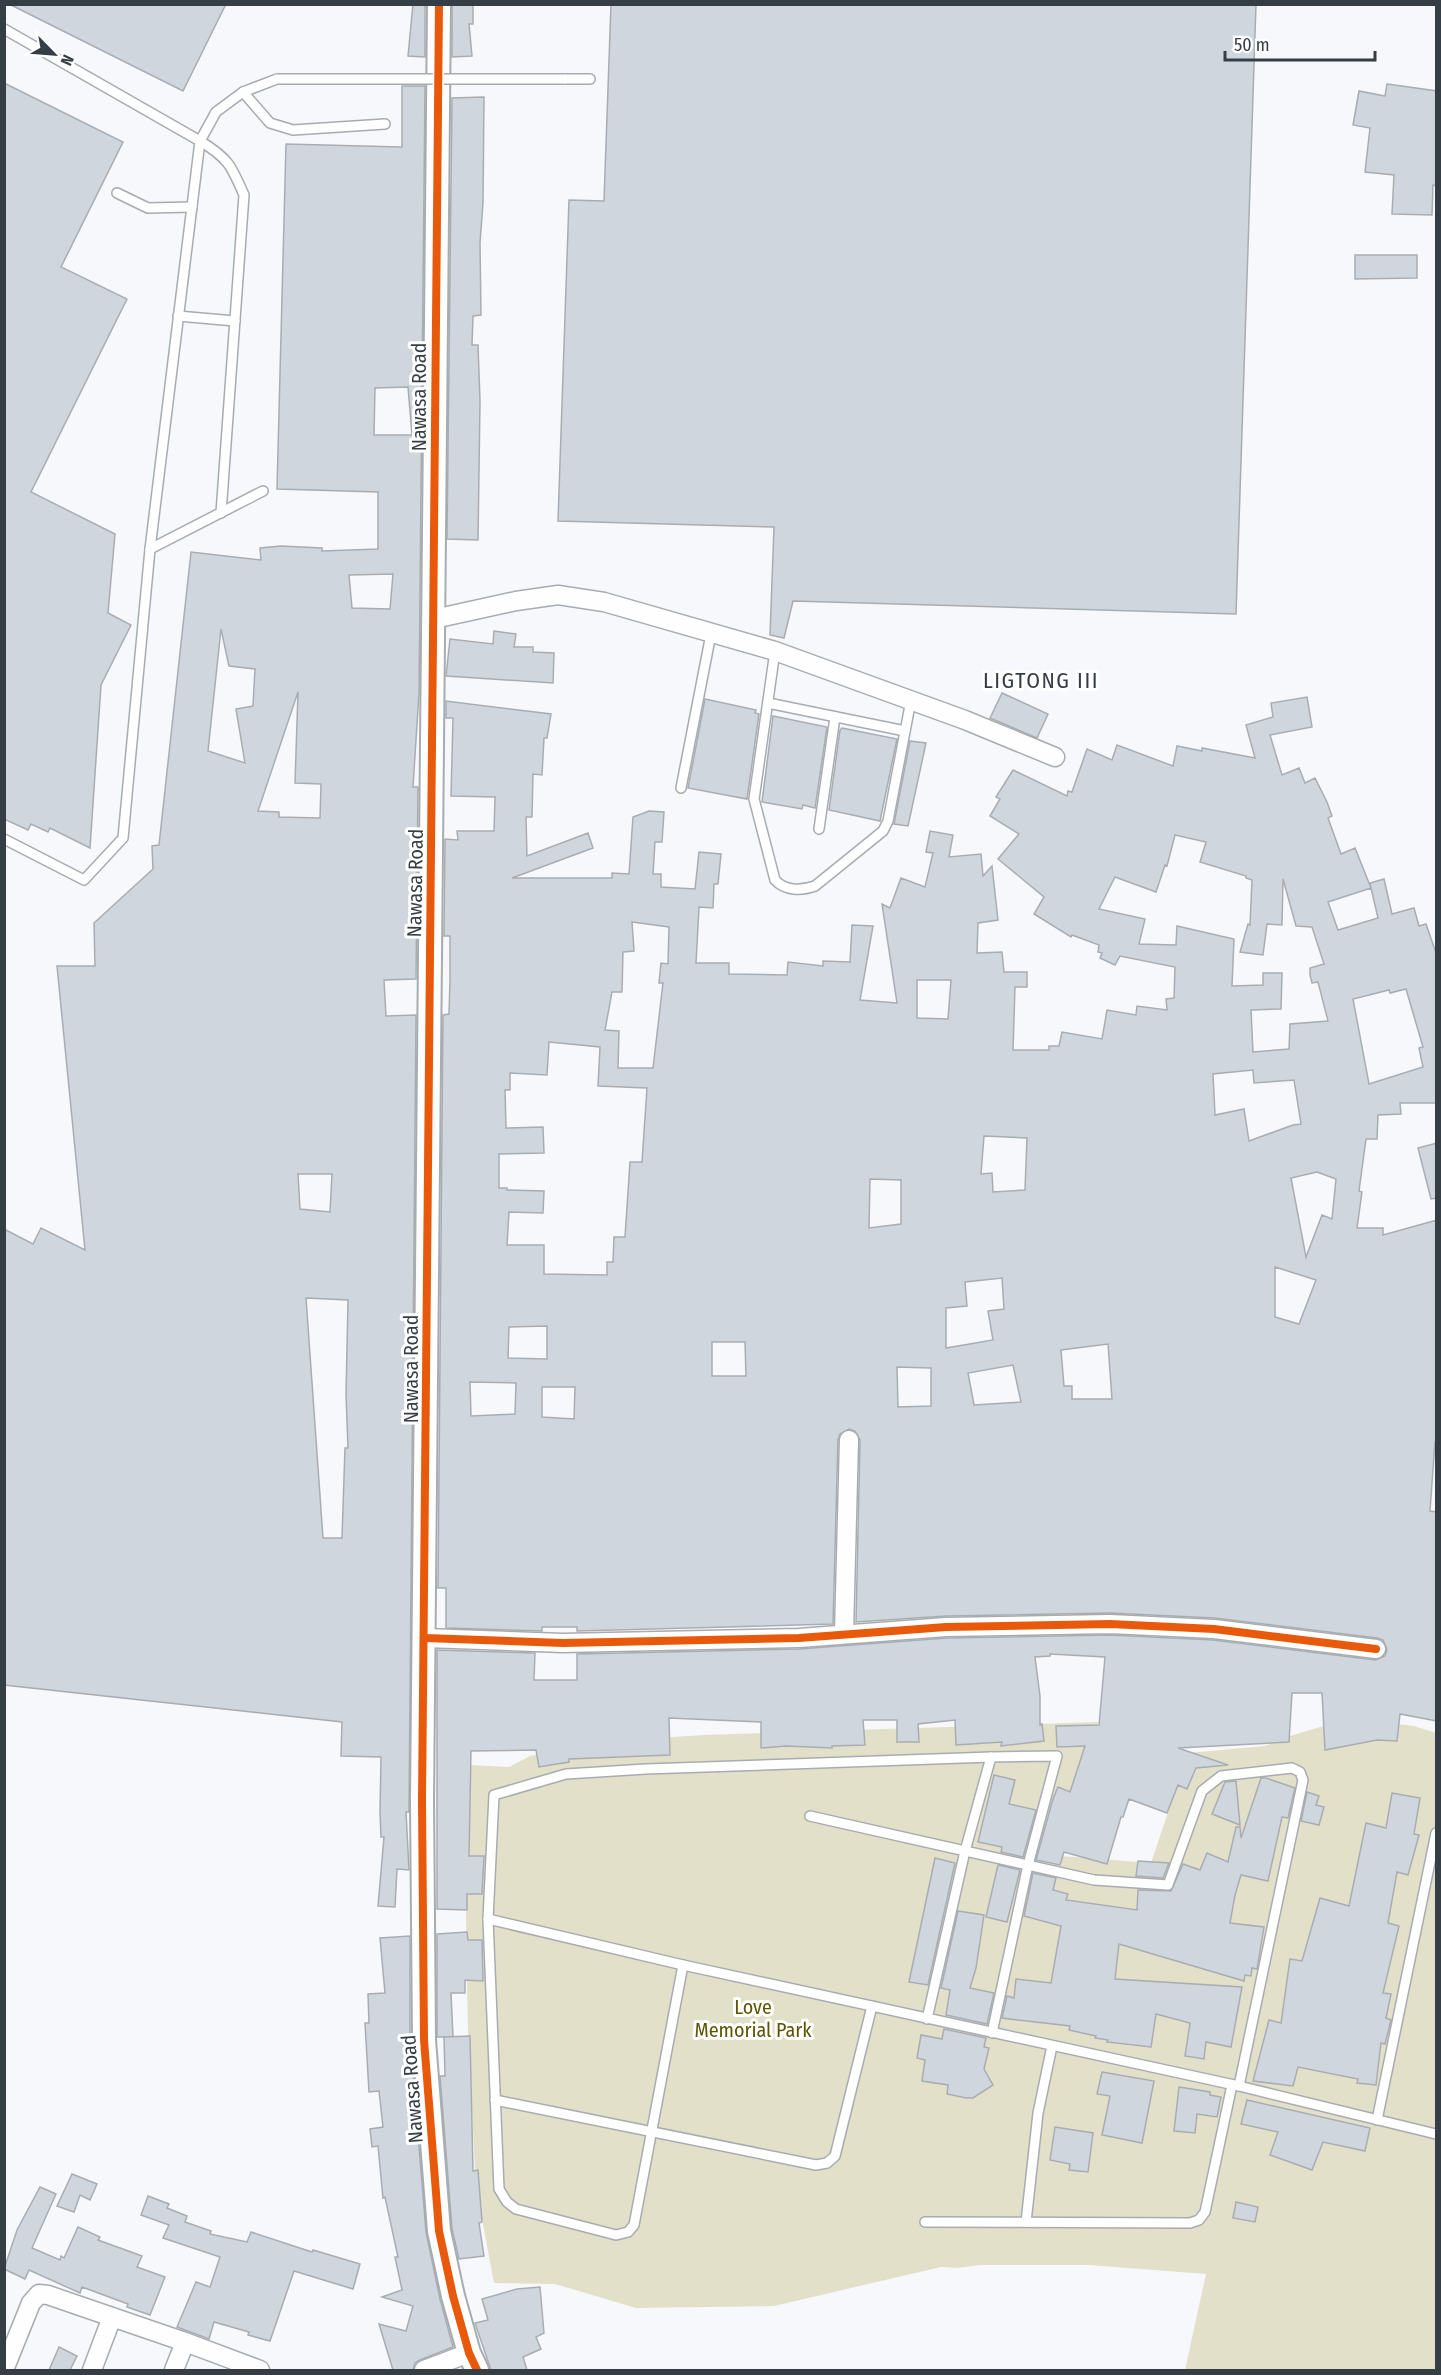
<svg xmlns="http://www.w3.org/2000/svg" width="1441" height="2375" viewBox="0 0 1441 2375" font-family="'Fira Sans Condensed',sans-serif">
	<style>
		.green { fill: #e2e0c9 }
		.building { fill: #cfd6de; stroke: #a9adb2; stroke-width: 1.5; fill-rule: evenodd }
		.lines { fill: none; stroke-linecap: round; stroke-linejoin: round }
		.service-casing { stroke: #a7acb1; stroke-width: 12 }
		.minor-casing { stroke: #a7acb1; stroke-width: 21 }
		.tertiary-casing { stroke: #a7acb1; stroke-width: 26 }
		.service { stroke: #fefefe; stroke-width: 9 }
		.minor { stroke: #fefefe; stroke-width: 18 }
		.tertiary { stroke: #fefefe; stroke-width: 22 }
		.service-bridge-casing { stroke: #a7acb1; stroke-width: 12; stroke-linecap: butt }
		.service-bridge { stroke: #fefefe; stroke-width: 9 }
		.cycleway-casing { stroke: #fff; stroke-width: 11 }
		.cycleway { stroke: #e8590c; stroke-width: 8 }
		.labels { text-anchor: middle; stroke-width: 6; stroke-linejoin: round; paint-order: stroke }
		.street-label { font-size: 20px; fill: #353d45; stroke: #fff }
		.park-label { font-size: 20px; fill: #5c5402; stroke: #fff }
		.quarter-label { font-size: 22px; letter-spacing: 1.5px; fill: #353d45; stroke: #fff }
	</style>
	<rect width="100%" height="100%" fill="#f6f8fb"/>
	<polygon class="green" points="1350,1718 1414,1726 1436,1733 1436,2370 1185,2370 1206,2274 1089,2265 980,2265 958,2268 941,2267 774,2306 636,2308 555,2284 494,2283 476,2187 468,2033 466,1917 469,1765 509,1767 530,1756 595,1742 704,1735 1098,1722 1061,1856 1151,1863 1188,1753 1265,1746 1290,1736"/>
	<g class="building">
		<polygon points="9,4 226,4 183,91"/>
		<polygon points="413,4 425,4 425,57 408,56"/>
		<polygon points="452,4 473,4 473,24 469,24 472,56 452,57"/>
		<polygon points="611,4 1256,4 1236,614 793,601 784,638 770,635 774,527 558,521 569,200 604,201"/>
		<polygon points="4,83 123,142 61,267 127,299 31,492 115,534 108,613 131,625 101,685 90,848 50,828 48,832 31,824 28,830 4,819"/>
		<polygon points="1387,84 1437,91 1437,186 1433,185 1432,215 1392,214 1394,175 1365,172 1370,128 1353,125 1359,91 1385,96"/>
		<path d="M402 86H425L419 693 413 787H418L416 979 384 980 386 1016 416 1015 409 1812H406L409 1870 397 1869 395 1907 378 1906 384 1837H381L380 1812 381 1757 341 1756 342 1722 4 1685V1229L33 1244 41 1228 85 1250 57 966H95L94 923 153 869 152 846 159 845 191 552 261 560 260 548 281 546 322 548V551L378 549V492L277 489 286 144 402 147ZM408 387 412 435H374L375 388ZM393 574 390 609 352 608 349 575ZM221 629 229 666 255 669 253 706 236 709 245 763 208 751ZM298 692 295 783 321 784 320 818 279 817V812L258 811ZM298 1174H332L330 1212 300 1209ZM306 1298 348 1300 346 1395 348 1448H345L342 1538H323Z"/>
		<polygon points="484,97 483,203 480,243 481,315 473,316 472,345 478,345 480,401 478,540 447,539 452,98"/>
		<polygon points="1355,255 1417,255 1417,278 1355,279"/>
		<polygon points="494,631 516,634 514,647 533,647 533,652 554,653 553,683 446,676 450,639 493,644"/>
		<polygon points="1002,693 1048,714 1037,738 990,718"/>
		<path d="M1307 697 1312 727 1270 735 1282 775 1299 768 1305 783 1315 778 1327 802 1332 816 1328 818 1341 854 1355 848 1371 888 1370 883 1384 879 1392 914 1414 908 1419 926 1426 924 1437 956V1103H1400L1401 1114 1378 1115 1377 1139H1366L1359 1191 1362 1192 1357 1228H1383V1235L1437 1220V1443L1435 1442 1430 1511 1437 1512V1721L1400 1714 1397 1741 1377 1740 1325 1750 1322 1693H1292L1289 1742 1178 1748 1228 1765 1196 1768 1187 1789 1178 1785 1167 1813 1129 1799 1123 1817H1121L1107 1864 1064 1852 1060 1865 1036 1860 1053 1799 1058 1787 1070 1792 1085 1746 1057 1747 1056 1726 1099 1725 1105 1657 1050 1654V1656L1035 1657 1040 1696V1725L1042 1724 1044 1741 1001 1746 1002 1742 956 1745 955 1720 918 1724 919 1742H897V1720H863L865 1745 832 1746V1748L786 1746 761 1748V1722L669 1718 670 1755 569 1759V1762L539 1767 536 1750 471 1751 469 1856H484L482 1894H467V1910L437 1909V1650L535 1653 534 1680H577V1654L799 1649 947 1638 1110 1635 1213 1640 1375 1660 1385 1656 1387 1650 1383 1640 1377 1638 1215 1618 1110 1613 946 1616 856 1622 860 1440 855 1431 849 1429 840 1434 838 1440 833 1624 577 1631V1627H542V1631L446 1628V1588H438L443 1015 449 1014 450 980V936H444L445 839 458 840 457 831H494L495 797 451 796 453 718H446V701L551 714 547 738H544L542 775 533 774 532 817H526L527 856 588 833 593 848 512 878H612V873L629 874 633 817 649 811 664 812 662 842H655L653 874H661V887L695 889 699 852 721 854 718 884H714L713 908 699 907 696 963H729V974L787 975 788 962 823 966V961L850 962 852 925 873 926 860 1000 897 1003 882 904 890 908 901 878 925 887 933 853 926 852 930 831 953 835 949 857 981 854 983 876 992 866 998 920 978 923 977 953 1002 952 1004 972H1027V987H1015L1013 1050H1049V1046H1059L1062 1032 1102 1039 1107 1010 1136 1015 1137 1006 1167 1010 1166 999 1174 998 1175 967 1120 956 1115 965 1100 958 1102 953 1098 952 1099 945 1072 935 1071 937 1034 914 1044 897 998 859 1019 834 990 816 1000 799 996 797 1013 770 1067 796 1068 791 1072 792 1087 749 1112 760 1117 745 1173 766 1177 746 1202 751V748L1255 758 1246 725 1273 717 1271 703ZM1175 835 1206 842 1200 862 1246 876V878L1252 880 1250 925 1248 924 1240 952 1263 955 1267 924 1282 925 1283 879 1296 926 1312 927 1324 964 1310 968V975L1312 983 1318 982 1328 1021 1290 1024 1289 1049 1253 1052 1251 1010 1281 1009 1282 973H1263V985L1232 986 1234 939 1177 926 1176 945 1139 944 1145 919 1099 909 1115 877 1156 892 1165 865 1167 866ZM1371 888 1378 918 1338 930 1328 902ZM632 922 669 927 668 964 661 963 659 983H663L653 1068H618L619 1031 605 1030 612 992H622L623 952 634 951ZM917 980H951L948 1019 917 1018ZM1406 989 1423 1047 1419 1048 1423 1067 1369 1084 1353 999 1389 990 1390 993ZM549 1042 600 1047 598 1086 647 1088 642 1162H630L625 1237H614L613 1262H607V1275L544 1274V1245H507L509 1212 543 1213 544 1191 507 1190V1188H499V1154L544 1153 543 1127 506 1128 505 1090H510V1073L547 1075ZM1253 1070 1254 1083 1294 1080 1301 1124 1293 1125 1249 1141 1244 1109 1215 1115 1213 1074ZM984 1136 1027 1138 1025 1190 993 1192 992 1173 981 1174ZM1317 1172 1336 1179 1332 1219 1322 1215 1306 1257 1291 1178ZM870 1179 901 1180V1224L869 1228ZM1275 1267 1316 1280 1299 1324 1275 1317ZM1002 1278 1004 1309 988 1311 993 1340 946 1348V1308L967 1306 965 1282ZM547 1326V1359L508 1358 509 1327ZM712 1342H745L746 1376H712ZM1108 1344 1112 1399H1072V1386H1064L1061 1350ZM1013 1365 1021 1402 974 1405 968 1373ZM897 1367 931 1368V1406L898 1407ZM470 1382 516 1383 515 1414 471 1416ZM542 1387H575L574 1419 542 1417Z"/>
		<polygon points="705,699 756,710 755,713 759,714 747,799 688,788"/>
		<polygon points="773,716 827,727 815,808 803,805 802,809 762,802"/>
		<polygon points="842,728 897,739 880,821 829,810 840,730"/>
		<polygon points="910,741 926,743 908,826 894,824"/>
		<polygon points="1437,1143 1437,1198 1431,1199 1418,1148"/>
		<polygon points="994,1775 1015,1780 1009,1804 1036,1810 1023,1857 1001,1852 1002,1847 978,1842"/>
		<polygon points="1261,1778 1266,1778 1295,1788 1288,1818 1282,1817 1268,1881 1241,1875 1235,1895 1230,1923 1264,1927 1257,1969 1252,1968 1251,1976 1245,1975 1244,1981 1119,1944 1115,1979 1242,1987 1231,2047 1206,2042 1204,2059 1185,2056 1190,2023 1156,2014 1151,2047 1107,2042 1108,2040 1095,2038 1096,2036 1069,2030 1070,2026 1002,2018 1007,1996 1014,1998 1016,1979 1051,1983 1061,1926 1024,1916 1033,1873 1056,1878 1053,1890 1068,1894 1066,1900 1137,1910 1138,1890 1171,1891 1183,1864 1200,1870 1207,1853 1228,1862 1236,1827 1240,1827 1241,1838"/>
		<polygon points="1236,1781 1240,1825 1212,1814 1225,1782"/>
		<polygon points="1307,1792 1319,1796 1316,1805 1324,1807 1319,1825 1301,1821"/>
		<polygon points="1392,1793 1420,1798 1414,1834 1419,1835 1408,1875 1397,1872 1388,1923 1399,1926 1383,1993 1391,1994 1386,2018 1391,2020 1385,2044 1381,2043 1376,2085 1357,2083 1358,2079 1298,2067 1293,2086 1253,2081 1269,2020 1281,2023 1290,1959 1302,1961 1320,1898 1349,1906 1366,1823 1386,1828"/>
		<polygon points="935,1858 955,1863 928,1985 909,1982"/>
		<polygon points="1138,1861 1169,1863 1163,1878 1136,1876"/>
		<polygon points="998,1865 1020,1870 1007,1922 986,1917"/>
		<polygon points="958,1911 984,1915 976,1968 970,1988 994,1993 987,2024 946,2015 950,1990 941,1988"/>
		<polygon points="467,1932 468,1940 482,1940 483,1981 465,1980 465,1993 451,1993 453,2037 437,2037 437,1934"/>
		<polygon points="410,1936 410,2037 426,2232 440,2299 453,2347 420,2360 415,2363 413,2370 393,2370 379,2324 406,2331 413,2306 382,2297 402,2290 395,2257 398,2257 385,2197 383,2198 378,2146 372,2147 370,2129 383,2127 379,2091 369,2092 365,2023 369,2023 368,1994 385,1993 380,1938"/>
		<polygon points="944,2029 986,2038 984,2047 989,2048 984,2069 993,2085 973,2098 966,2098 947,2094 948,2085 922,2081 925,2060 917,2058 921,2035 942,2039"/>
		<polygon points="470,2036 473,2171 478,2170 482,2222 479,2223 484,2256 459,2259 452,2229 440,2076 445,2076 444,2037"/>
		<polygon points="1102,2072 1154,2081 1142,2143 1102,2135 1110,2096 1097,2094"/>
		<polygon points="1179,2087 1210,2092 1210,2095 1221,2097 1217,2117 1197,2114 1195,2133 1174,2131"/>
		<polygon points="1247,2100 1370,2128 1365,2151 1323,2142 1312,2170 1270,2155 1278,2132 1241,2124"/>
		<polygon points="1055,2127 1093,2133 1088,2172 1069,2170 1070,2164 1050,2160"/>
		<polygon points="72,2174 97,2184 90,2200 80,2195 74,2212 57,2206"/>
		<polygon points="40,2187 56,2194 32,2248 60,2260 61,2256 64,2258 78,2227 100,2237 98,2240 142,2256 137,2267 165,2277 150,2315 127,2307 128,2304 82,2287 80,2293 29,2270 25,2279 4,2269 17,2230"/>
		<polygon points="148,2196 169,2204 167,2208 187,2216 185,2222 211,2231 210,2234 247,2242 251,2232 312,2252 313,2250 360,2264 353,2289 294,2271 270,2341 248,2335 249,2332 214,2322 209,2339 177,2327 196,2282 210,2287 220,2257 163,2238 169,2225 141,2215"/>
		<polygon points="1236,2202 1258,2207 1255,2222 1233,2218"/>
		<polygon points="540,2287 544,2333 536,2337 541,2349 523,2357 527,2370 491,2370 475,2323 488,2320 482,2299 517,2289"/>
		<polygon points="59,2347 77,2356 70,2370 49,2370"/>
	</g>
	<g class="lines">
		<g class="service-casing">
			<g id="service">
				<polyline points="4,29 200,141 150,549 123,838 84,880 4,839"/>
				<polyline points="564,79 590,79"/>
				<polyline points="243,92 270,123 293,130 385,124"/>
				<polyline points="117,193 148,208 192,207"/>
				<polyline points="178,316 235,321"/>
				<path d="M221 513 244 195C231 165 228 158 200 141L216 112 243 92 277 79"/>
				<polyline points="150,549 263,491"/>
				<path d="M775 651 754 799 775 880C785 891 801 891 815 886L883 831 888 821 911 700"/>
				<polyline points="768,703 905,731"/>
				<polyline points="681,788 711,634"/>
				<polyline points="819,829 835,717"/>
				<polyline points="810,1816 1094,1880 1168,1885 1202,1791 1221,1776 1292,1768 1300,1772 1303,1780 1239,2086"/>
				<polyline points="488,1919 683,1965 1239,2086 1436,2134"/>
				<polyline points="683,1965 634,2225 628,2232 616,2235 516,2209 507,2202 499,2189 488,1919 494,1795 566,1774 646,1769 991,1757 1057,1756 1028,1865 992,2033"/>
				<polyline points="927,2019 965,1851 991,1757"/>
				<polyline points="495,2100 816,2165 827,2163 835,2156 872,2006"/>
				<polyline points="1377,2120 1436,1833"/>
				<polyline points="925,2222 1190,2223 1199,2220 1205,2212 1232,2085"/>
				<polyline points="1026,2222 1038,2113 1052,2046"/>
			</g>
		</g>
		<g class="minor-casing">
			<g id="minor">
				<polyline points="434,619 516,601 558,595 604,602 775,651 965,720 1055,757"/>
				<polyline points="844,1634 849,1440"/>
				<polyline points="425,1638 563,1643 799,1638 946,1627 1110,1624 1214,1629 1376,1649"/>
				<polyline points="4,2370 31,2303 39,2294 48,2295 185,2342 260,2370"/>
				<polyline points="92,2370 112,2317"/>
				<polyline points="174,2370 185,2342"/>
				<polyline points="424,2370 469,2353"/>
			</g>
		</g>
		<g class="tertiary-casing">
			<polyline id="tertiary" points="439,4 422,1800 424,2040 439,2231 453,2296 469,2353 477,2370"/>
		</g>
		<use href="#service" class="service"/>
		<use href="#minor" class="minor"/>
		<use href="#tertiary" class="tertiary"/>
		<g class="service-bridge-casing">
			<polyline id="service-bridge" points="277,79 564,79"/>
		</g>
		<use href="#service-bridge" class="service-bridge"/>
		<g class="cycleway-casing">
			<g id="cycleway">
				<polyline points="439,4 422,1800 424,2040 439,2231 453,2296 469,2353 477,2370"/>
				<polyline points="425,1638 563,1643 799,1638 946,1627 1110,1624 1214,1629 1376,1649"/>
			</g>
		</g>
		<use href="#cycleway" class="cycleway"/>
	</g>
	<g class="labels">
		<g class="street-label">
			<text transform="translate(419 397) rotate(-90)" y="7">Nawasa Road</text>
			<text transform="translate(415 883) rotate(-89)" y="7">Nawasa Road</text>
			<text transform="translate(411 1369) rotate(-90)" y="7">Nawasa Road</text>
			<text transform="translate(412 2089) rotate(-94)" y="7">Nawasa Road</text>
		</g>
		<g class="park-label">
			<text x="753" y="2014">Love<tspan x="753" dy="23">Memorial Park</tspan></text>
		</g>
		<g class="quarter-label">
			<text x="1041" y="688">LIGTONG III</text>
		</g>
	</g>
	<rect width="1441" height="2375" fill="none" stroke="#353d45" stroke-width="12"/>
	<g transform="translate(54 54) rotate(115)" stroke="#ffffff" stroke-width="4.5" paint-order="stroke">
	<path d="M0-4.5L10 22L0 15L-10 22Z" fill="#353d45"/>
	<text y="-9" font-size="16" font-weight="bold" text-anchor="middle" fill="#353d45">N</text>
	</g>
	<path d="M1225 51v9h150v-9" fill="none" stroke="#353d45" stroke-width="3"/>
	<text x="1234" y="51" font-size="18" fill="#353d45" stroke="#ffffff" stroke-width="4.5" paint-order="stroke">50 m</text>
</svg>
